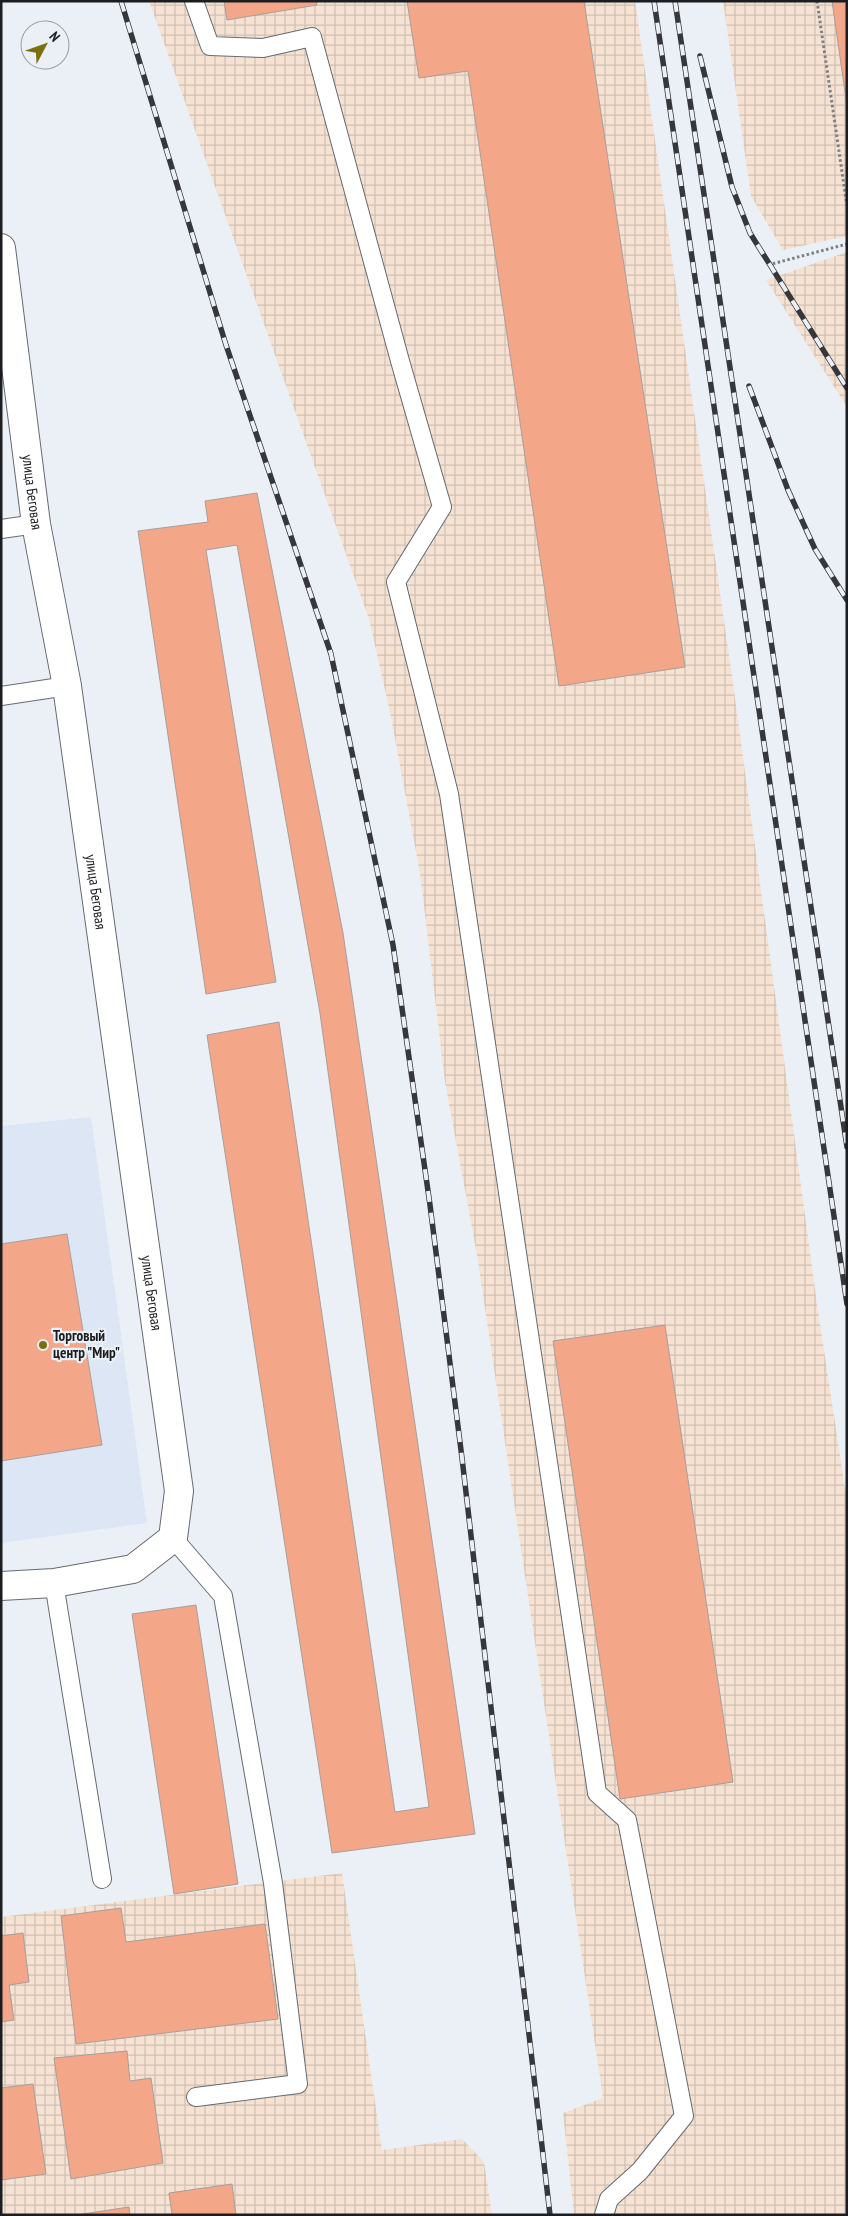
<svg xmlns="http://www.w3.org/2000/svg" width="848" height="2216" viewBox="0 0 848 2216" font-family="'PT Sans Narrow',sans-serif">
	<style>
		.built { fill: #dce6f4 }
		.industrial { fill: url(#industrial-grid) }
		.building { fill: #f3a788; stroke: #a79e9b }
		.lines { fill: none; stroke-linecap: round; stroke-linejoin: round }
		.lane-casing { stroke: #666a70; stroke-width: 20 }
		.street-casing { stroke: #666a70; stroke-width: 30 }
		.path { stroke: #7c8084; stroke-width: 3; stroke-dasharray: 2.5 2.5; stroke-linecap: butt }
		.lane { stroke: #fff; stroke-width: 18 }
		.street { stroke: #fff; stroke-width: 28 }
		.rail-casing { stroke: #35373b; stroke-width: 5.5 }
		.rail { stroke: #ebf0f7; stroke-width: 4; stroke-dasharray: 11; stroke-linecap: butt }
		.poi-dot { fill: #7b6f0e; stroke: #ebf0f7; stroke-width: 2 }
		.labels { text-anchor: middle; stroke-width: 4.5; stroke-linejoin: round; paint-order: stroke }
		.street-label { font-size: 15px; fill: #1b1d20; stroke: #ebf0f7 }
		.poi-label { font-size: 15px; font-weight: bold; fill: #1b1d20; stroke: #ebf0f7; text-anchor: start }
	</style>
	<defs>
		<pattern id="industrial-grid" width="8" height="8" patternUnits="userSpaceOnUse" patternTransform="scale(1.25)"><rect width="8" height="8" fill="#f5e2d2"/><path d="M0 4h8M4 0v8" fill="none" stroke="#d1c1b4"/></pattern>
	</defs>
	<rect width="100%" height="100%" fill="#ebf0f7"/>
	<polygon class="built" points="91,1117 147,1523 1,1543 1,1126"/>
	<g class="industrial">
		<polygon points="149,1 635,1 732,676 817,1304 847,1501 847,2215 574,2215 563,2113 603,2098 477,1255 445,1082 420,873 390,712 369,619"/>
		<polygon points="723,1 847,1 847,236 783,250 751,196"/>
		<polygon points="847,252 847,407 766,280"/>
		<polygon points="342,1873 382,2150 462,2139 484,2162 492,2215 1,2215 1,1917"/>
	</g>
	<g class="building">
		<polygon points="224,1 316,1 317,5 227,20"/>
		<polygon points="407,1 584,1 685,667 559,686 468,71 419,78"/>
		<polygon points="832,1 847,1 847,106"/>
		<polygon points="257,493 343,933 475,1834 332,1853 207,1035 279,1022 395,1812 429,1807 320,1013 237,545 206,550 276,982 206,994 138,531 208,522 205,501"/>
		<polygon points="67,1234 102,1445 1,1461 1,1244"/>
		<polygon points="665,1325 733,1782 620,1799 553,1341"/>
		<polygon points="196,1605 238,1884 174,1894 132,1614"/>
		<polygon points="121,1908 126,1942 265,1924 278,2019 76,2044 61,1916"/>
		<polygon points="23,1933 29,1982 9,1985 14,2020 1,2022 1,1936"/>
		<polygon points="127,2051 130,2081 151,2078 163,2163 71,2179 54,2058"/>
		<polygon points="33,2084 46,2174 1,2180 1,2088"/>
		<polygon points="232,2184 236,2215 172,2215 169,2193"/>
		<polygon points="129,2207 130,2215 76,2215"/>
	</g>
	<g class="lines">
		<g class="lane-casing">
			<g id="lane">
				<polyline points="194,1 210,46 263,48 312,37 400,361 442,507 396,582 449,794 597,1793 627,1820 684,2116 640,2171 609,2199 604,2215"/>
				<polyline points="1,529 36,524"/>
				<polyline points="1,696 67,686"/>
				<polyline points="173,1538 223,1596 273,1883 298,2084 196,2097"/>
				<polyline points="54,1583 102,1879"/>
			</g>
		</g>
		<g class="street-casing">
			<g id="street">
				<path id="s1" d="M1 248 36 524 67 686 179 1491 173 1538 133 1569 54 1583 1 1586"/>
			</g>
		</g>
		<g class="path">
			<polyline points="817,1 847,206"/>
			<polyline points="768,265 847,244"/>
		</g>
		<use href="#lane" class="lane"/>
		<use href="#street" class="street"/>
		<g class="rail-casing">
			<g id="rail">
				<polyline points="121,1 226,345 331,654 393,945 430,1205 462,1458 550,2215"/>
				<polyline points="654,1 847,1304"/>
				<polyline points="675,1 847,1147"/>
				<polyline points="700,56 732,187 750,233 847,388"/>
				<polyline points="749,386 788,490 815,549 847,600"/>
			</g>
		</g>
		<use href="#rail" class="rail"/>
	</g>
	<circle class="poi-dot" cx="43" cy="1345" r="5"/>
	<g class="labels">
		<g class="street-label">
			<text dy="5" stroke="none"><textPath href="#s1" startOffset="246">улица Беговая</textPath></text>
			<text dy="5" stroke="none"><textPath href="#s1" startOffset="651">улица Беговая</textPath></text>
			<text dy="5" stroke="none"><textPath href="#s1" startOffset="1056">улица Беговая</textPath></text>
		</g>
		<g class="poi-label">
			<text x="53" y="1341">Торговый<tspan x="53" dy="17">центр "Мир"</tspan></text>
		</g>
	</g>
	<rect width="848" height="2216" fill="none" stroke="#1b1d20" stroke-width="5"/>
	<g transform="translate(45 45) rotate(49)"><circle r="24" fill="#ebf0f7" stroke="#989ca1"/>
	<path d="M0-4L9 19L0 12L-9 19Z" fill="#7b6f0e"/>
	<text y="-8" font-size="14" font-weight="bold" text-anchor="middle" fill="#1b1d20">N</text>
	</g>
</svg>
